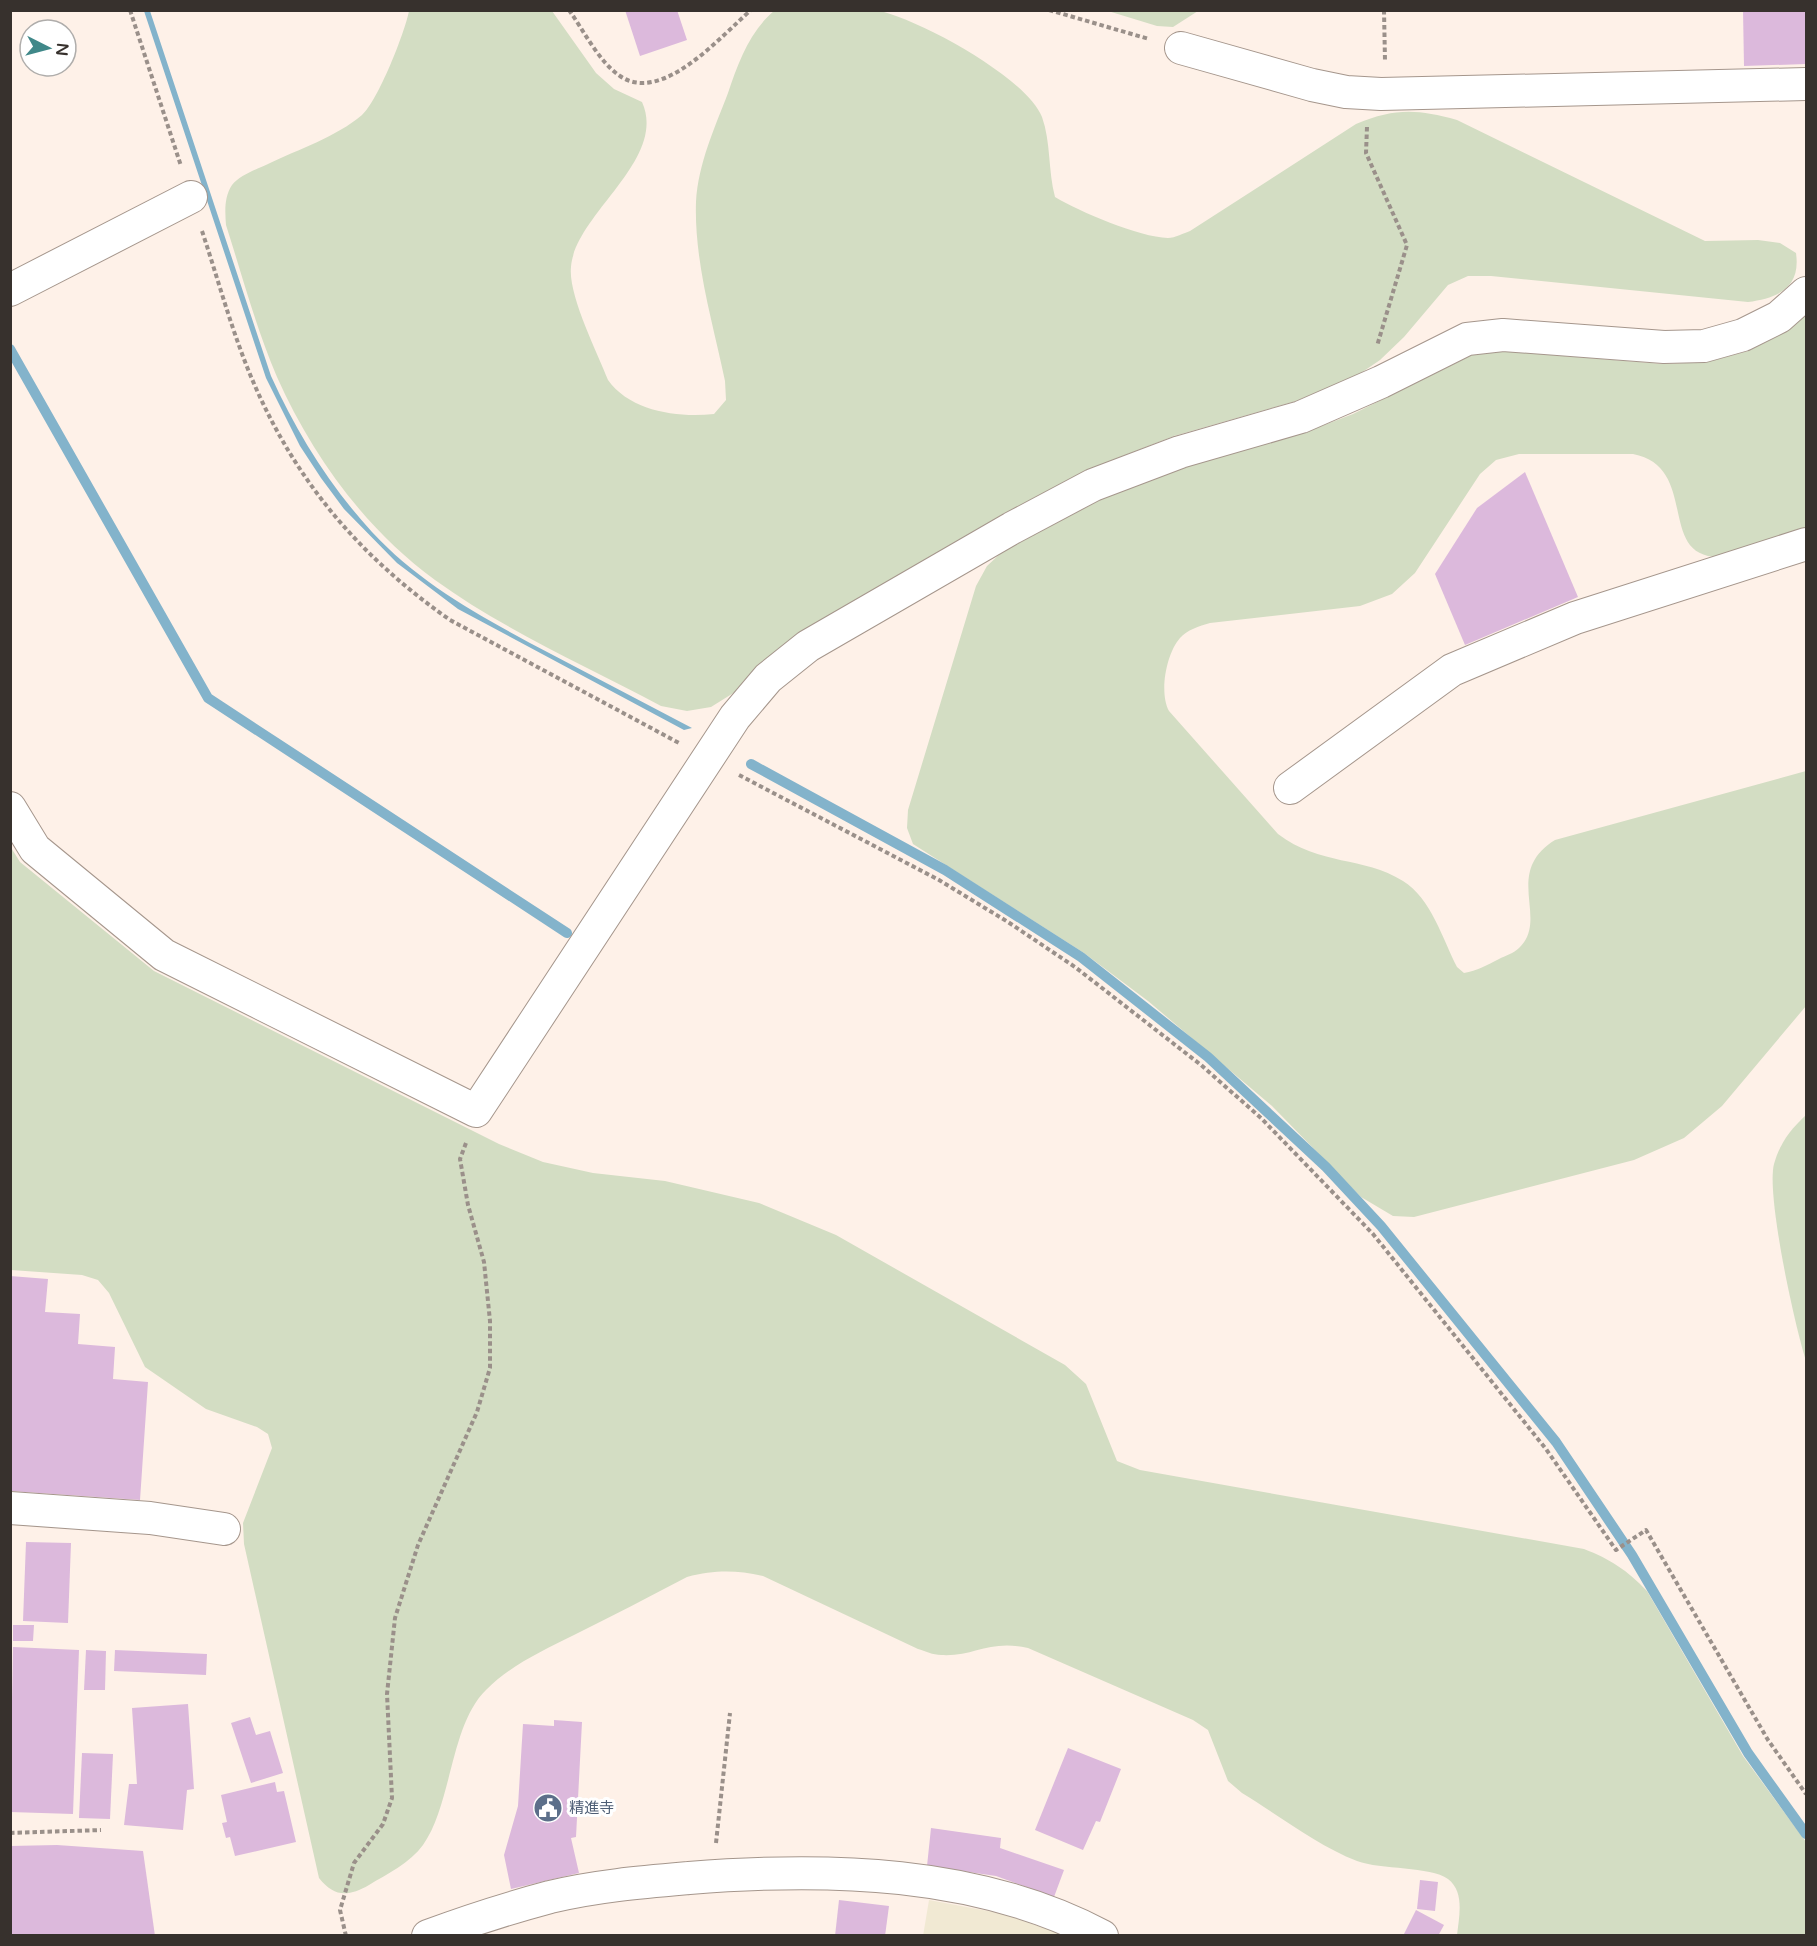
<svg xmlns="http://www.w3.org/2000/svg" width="1817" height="1946" viewBox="0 0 1817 1946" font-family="'Varela Round','Noto Sans JP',sans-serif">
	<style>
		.industrial { fill: #f1e9d3 }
		.green { fill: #d3ddc3 }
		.water { fill: #83b3cb }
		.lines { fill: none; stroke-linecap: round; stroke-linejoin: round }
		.stream { stroke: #83b3cb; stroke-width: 10 }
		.building { fill: #dcb9dc }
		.minor-casing { stroke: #a5968c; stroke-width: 34 }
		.path { stroke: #9a908a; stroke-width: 4; stroke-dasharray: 4.5 3; stroke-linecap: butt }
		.minor { stroke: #fff; stroke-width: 32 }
		.labels { text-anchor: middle; stroke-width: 6; stroke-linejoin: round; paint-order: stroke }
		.service-label { font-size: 15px; fill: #4e5e75; stroke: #fff; text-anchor: start }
	</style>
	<rect width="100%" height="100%" fill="#fef1e8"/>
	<polygon class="industrial" points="929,1900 1004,1914 1067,1936 923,1936"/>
	<g class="green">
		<path d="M876 10C917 18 1026 77 1042 117 1051 142 1048 171 1055 197 1080 212 1139 237 1168 238 1175 238 1184 233 1190 231L1356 124C1395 108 1417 109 1457 120L1705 241 1758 240 1780 243 1796 253C1801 288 1778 298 1748 302L1491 276H1468L1448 285 1404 337 1380 360 1358 375 1296 401 1174 436 1087 470 1003 514 799 633 757 666 735 692 711 707 687 711 661 706C586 666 504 630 435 580 364 528 312 455 277 377 256 328 242 275 226 225 225 212 224 197 232 185 240 175 257 169 268 164 299 149 336 137 362 115 378 101 405 32 409 11H552L596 73 614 89 642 102C668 160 575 214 571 267 568 295 597 352 608 380 630 411 677 418 714 414L726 400 725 381C713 323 694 262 696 202 698 164 715 127 728 93 738 63 750 31 774 11Z"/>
		<polygon points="1108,11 1198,11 1173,27 1157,26"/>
		<path d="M1806 315V530L1719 557C1656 557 1700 467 1633 454H1519L1496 460 1480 474 1415 573 1392 594 1360 606 1210 623C1199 626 1187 630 1180 638 1166 654 1159 693 1169 711L1278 834C1320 866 1363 856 1403 881 1431 898 1443 940 1457 967L1464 973C1477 971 1487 965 1499 959 1505 956 1514 953 1519 948 1550 919 1502 873 1555 840L1806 771V1006L1722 1106 1684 1138 1634 1160 1414 1217 1393 1216 1361 1197 1272 1106 1148 1001 1084 953 913 844 907 828 908 810 976 586 987 566 1002 552 1100 500 1185 467 1306 432 1353 414 1472 355 1504 351 1663 364 1707 362 1748 351 1787 331Z"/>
		<path d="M10 846 20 862 154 971 499 1144 543 1162 593 1173 665 1181 759 1203 836 1235 1065 1365 1086 1384 1117 1461 1140 1470 1584 1549C1610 1559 1627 1570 1647 1591L1743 1756 1806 1842V1935H1457C1459 1917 1465 1892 1448 1879 1430 1866 1381 1870 1357 1861 1318 1846 1278 1815 1242 1793L1228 1781 1208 1730 1193 1720 1028 1648C989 1639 974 1657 941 1655 933 1655 925 1651 918 1649L763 1576C735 1570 715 1570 687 1577 649 1597 612 1616 574 1635 542 1651 511 1665 486 1690 450 1725 452 1804 423 1845 410 1863 387 1874 369 1885 348 1897 334 1897 319 1878L244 1544 243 1523 272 1448 268 1434 257 1427 206 1409 145 1367 109 1293 98 1280 82 1275 11 1270Z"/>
		<path d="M1806 1115V1361C1795 1327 1766 1195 1774 1164 1780 1143 1790 1130 1806 1115Z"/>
	</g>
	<path class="water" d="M144 11H150L271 376C297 433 329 485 372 532 422 586 487 620 551 654 598 679 645 703 692 728L684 730 458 609 397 563 344 509 321 478 300 446 266 378Z"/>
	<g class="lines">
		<g class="stream">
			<polyline points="10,349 208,698 567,933"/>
			<polyline points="751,764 945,870 1081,957 1208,1057 1326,1167 1381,1226 1556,1442 1632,1555 1748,1753 1806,1834"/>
		</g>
	</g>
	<g class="building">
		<polygon points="625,10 677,10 687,40 640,56"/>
		<polygon points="1743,10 1806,10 1806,64 1744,66"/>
		<polygon points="1525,472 1578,597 1465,645 1435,574 1477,508"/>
		<polygon points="10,1276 48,1279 45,1312 80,1314 78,1344 115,1347 113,1379 148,1382 140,1500 10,1491"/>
		<polygon points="26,1542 71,1543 68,1623 23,1621"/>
		<polygon points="13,1625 34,1625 33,1641 13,1641"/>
		<polygon points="13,1647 79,1650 73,1814 10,1812"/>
		<polygon points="86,1650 106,1651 105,1690 84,1690"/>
		<polygon points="115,1650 207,1654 206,1675 114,1671"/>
		<polygon points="188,1704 194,1789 187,1790 183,1830 124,1825 129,1784 137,1784 132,1708"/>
		<polygon points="250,1717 256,1735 270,1731 283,1773 251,1783 231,1723"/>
		<polygon points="554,1720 582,1722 576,1837 571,1838 579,1873 511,1889 504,1855 518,1806 523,1724 554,1726"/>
		<polygon points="1068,1748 1121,1769 1100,1822 1096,1821 1083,1850 1035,1830"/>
		<polygon points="82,1753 113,1754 110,1819 79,1818"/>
		<polygon points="275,1782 277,1792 284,1791 296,1842 235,1856 230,1837 226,1838 222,1823 227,1822 221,1795"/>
		<polygon points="931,1828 1001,1838 1000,1848 1064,1870 1054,1897 996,1876 927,1866"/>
		<polygon points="57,1845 143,1851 155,1936 10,1936 10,1846"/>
		<polygon points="1420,1880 1438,1882 1435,1911 1417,1909"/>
		<polygon points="839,1900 889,1906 885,1936 835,1936"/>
		<polygon points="1416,1910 1444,1925 1438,1936 1403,1936"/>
	</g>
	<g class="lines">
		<g class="minor-casing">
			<g id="minor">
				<polyline points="1181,48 1312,85 1346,92 1381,94 1806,84"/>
				<polyline points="10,290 191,197"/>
				<polyline points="1290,788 1452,670 1575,618 1806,544"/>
				<polyline points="10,808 35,849 164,955 476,1111 735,717 768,678 808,646 1012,528 1093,485 1180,452 1301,417 1381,382 1467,339 1503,335 1664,347 1704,346 1743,335 1779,317 1806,293"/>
				<polyline points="10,1508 150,1518 224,1529"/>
				<path d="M428 1936C468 1921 509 1908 550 1897 595 1886 643 1882 689 1878 826 1867 978 1870 1102 1936"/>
			</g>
		</g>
		<g class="path">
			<polyline points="130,10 181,166"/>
			<path d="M569 10C584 31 599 62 620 76 662 105 721 36 751 10"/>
			<polyline points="1049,10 1149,39"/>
			<polyline points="1384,10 1385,61"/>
			<polyline points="1367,127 1366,153 1407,245 1377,346"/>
			<path d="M202 231C219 282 233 336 255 386 299 486 362 558 450 620L679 743"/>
			<polyline points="739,775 939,880 1008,922 1075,967 1201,1065 1261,1118 1373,1234 1546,1449 1616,1550 1646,1530 1768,1740 1806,1794"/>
			<polyline points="10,1833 101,1830"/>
			<polyline points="716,1843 730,1713"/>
			<polyline points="346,1936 340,1910 354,1863 383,1824 392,1798 387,1694 395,1618 418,1545 477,1412 490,1368 490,1321 484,1262 468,1205 460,1159 466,1143"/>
		</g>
		<use href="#minor" class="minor"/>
	</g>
	<defs>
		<g id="civic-disc" transform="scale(1.5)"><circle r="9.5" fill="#5c6f8a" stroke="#fff"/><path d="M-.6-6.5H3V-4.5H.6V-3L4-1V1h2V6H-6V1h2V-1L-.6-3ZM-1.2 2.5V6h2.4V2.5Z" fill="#fff"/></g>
	</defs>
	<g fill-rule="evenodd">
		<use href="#civic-disc" x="548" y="1808"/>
	</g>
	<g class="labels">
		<g class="service-label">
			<text x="569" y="1813">精進寺</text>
		</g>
	</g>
	<rect width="1817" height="1946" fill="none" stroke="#37312d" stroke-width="24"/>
	<g transform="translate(48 48) rotate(96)"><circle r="28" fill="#ffffff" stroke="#afadab" stroke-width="1.5"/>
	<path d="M0-4.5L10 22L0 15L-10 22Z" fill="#408889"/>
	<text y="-9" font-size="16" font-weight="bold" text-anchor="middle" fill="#37312d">N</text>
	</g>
</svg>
